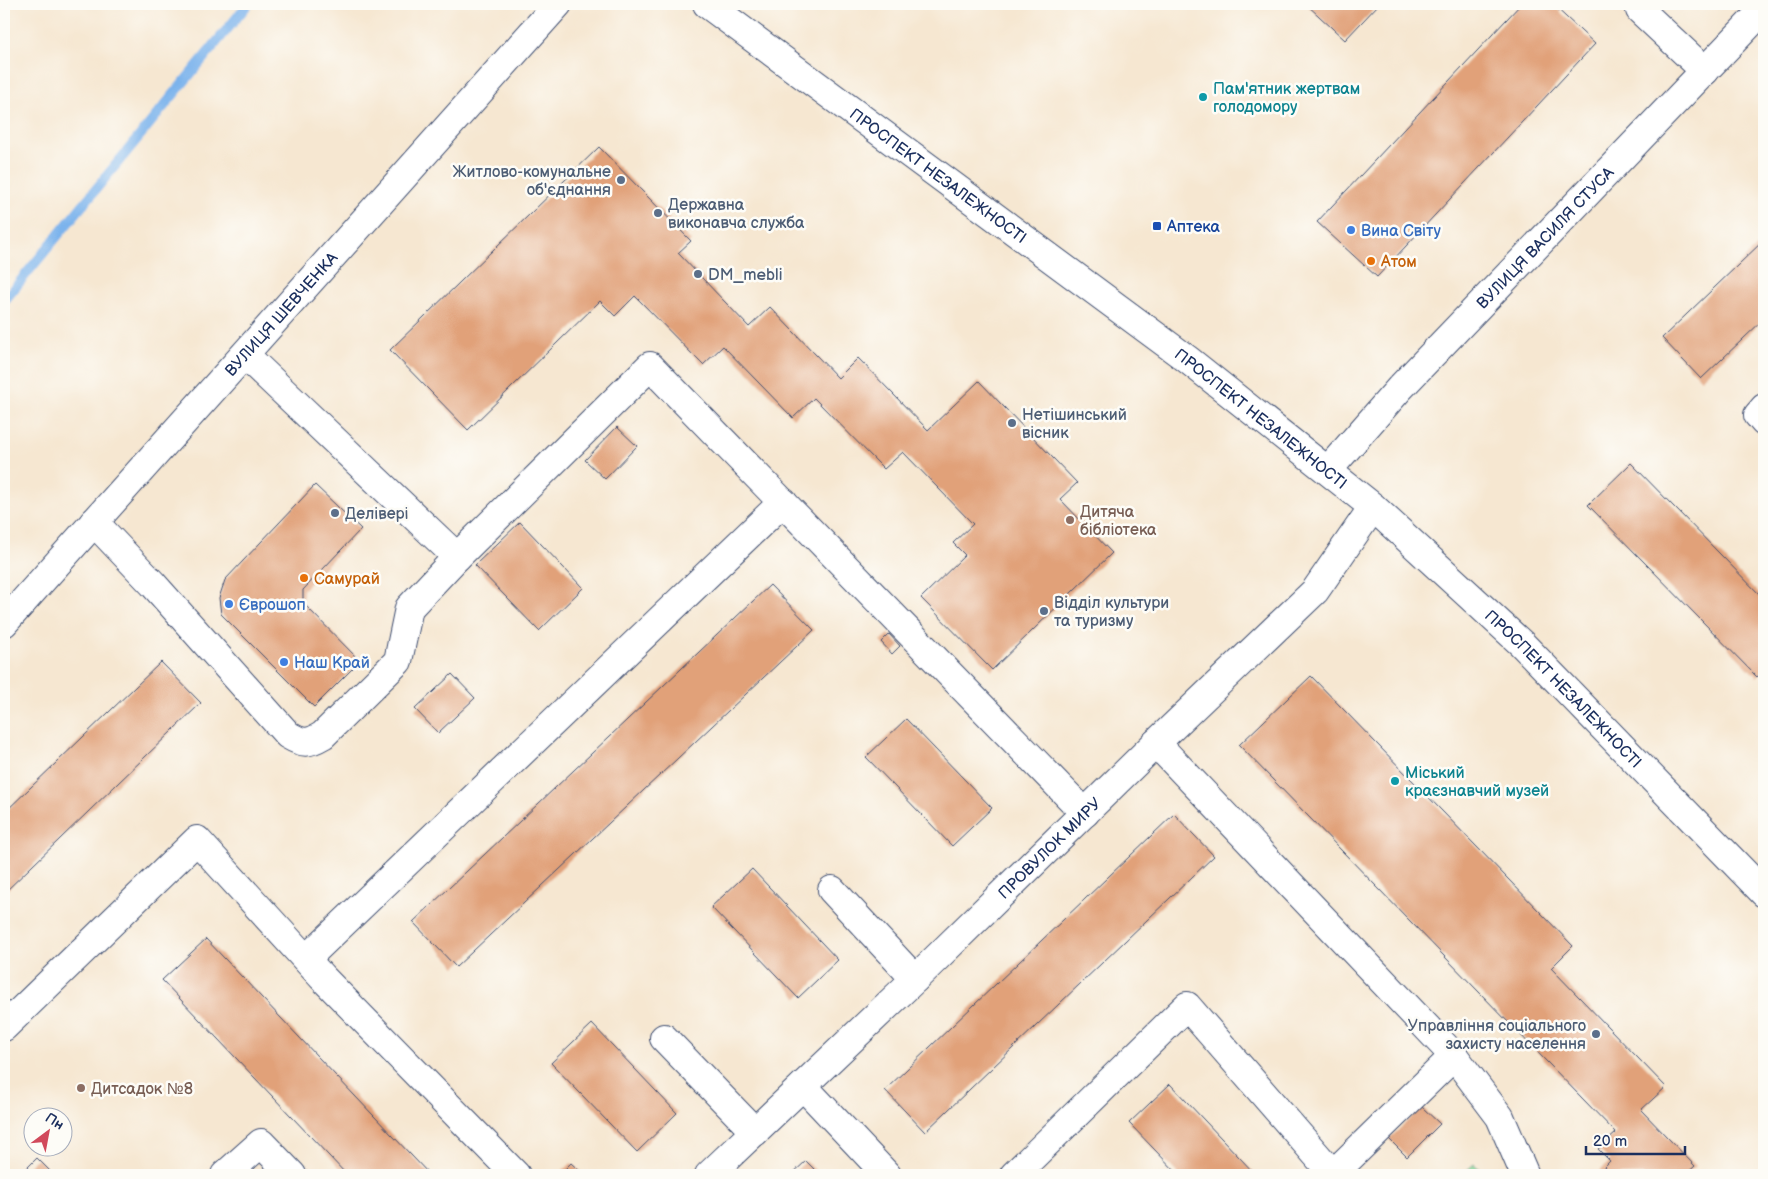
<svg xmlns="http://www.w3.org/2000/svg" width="1768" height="1179" viewBox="0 0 1768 1179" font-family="'Balsamiq Sans',sans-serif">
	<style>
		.green { fill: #8ad998; stroke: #52847b }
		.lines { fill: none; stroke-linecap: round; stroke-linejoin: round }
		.stream { stroke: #7cb3ec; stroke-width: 10 }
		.building { fill: #e1a179 }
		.minor-casing { stroke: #3c4b6f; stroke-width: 30 }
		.major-casing { stroke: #3c4b6f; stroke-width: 30 }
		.minor { stroke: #fff; stroke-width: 28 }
		.major { stroke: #fff; stroke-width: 28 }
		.culture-dot { fill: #0f9aa8; stroke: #fdfcf7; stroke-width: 2 }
		.service-dot { fill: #5c6f8a; stroke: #fdfcf7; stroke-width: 2 }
		.transit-dot { fill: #1a4fb4; stroke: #fdfcf7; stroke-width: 2 }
		.shop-dot { fill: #3f7fe0; stroke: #fdfcf7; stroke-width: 2 }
		.food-dot { fill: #e8710a; stroke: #fdfcf7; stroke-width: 2 }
		.education-dot { fill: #8d6e63; stroke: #fdfcf7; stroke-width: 2 }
		.labels { text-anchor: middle; stroke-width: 5; stroke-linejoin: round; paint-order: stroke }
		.culture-label { font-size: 16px; fill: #0d838f; stroke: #fdfcf7; text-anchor: start }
		.service-label { font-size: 16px; fill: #4e5e75; stroke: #fdfcf7; text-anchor: start }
		.street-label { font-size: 16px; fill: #1b2f5e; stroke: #fdfcf7 }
		.transit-label { font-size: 16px; fill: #164399; stroke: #fdfcf7; text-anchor: start }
		.shop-label { font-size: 16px; fill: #366cbe; stroke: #fdfcf7; text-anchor: start }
		.food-label { font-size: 16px; fill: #c56008; stroke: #fdfcf7; text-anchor: start }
		.education-label { font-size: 16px; fill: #785e54; stroke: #fdfcf7; text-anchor: start }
	</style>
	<rect width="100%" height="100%" fill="#fdfcf7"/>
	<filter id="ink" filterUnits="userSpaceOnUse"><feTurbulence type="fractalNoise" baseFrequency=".02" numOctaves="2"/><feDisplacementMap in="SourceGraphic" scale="10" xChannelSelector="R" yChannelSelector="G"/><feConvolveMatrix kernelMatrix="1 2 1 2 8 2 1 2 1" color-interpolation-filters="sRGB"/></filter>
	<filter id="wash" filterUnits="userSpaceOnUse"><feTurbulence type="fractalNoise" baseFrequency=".0096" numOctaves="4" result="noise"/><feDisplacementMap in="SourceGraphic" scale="20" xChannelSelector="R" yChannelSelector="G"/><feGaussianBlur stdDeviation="1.12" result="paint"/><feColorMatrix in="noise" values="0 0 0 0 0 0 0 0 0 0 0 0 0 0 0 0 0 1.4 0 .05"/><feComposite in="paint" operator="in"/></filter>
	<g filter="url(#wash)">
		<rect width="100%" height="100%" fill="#f6e7d1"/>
		<polygon class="green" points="1474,1164 1486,1175 1462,1175"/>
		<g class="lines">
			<polyline class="stream" points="4,301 248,4"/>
		</g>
		<g id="blocks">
			<g class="building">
				<polygon points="1306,4 1379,4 1345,40"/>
				<polygon points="1521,4 1552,4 1595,44 1377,277 1317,222"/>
				<polygon points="599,147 691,241 678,253 749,327 770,307 838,378 858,358 928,430 979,381 1077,483 1060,499 1112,553 992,670 921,598 965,555 953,543 973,524 903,452 884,469 814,398 793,418 723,346 703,365 635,296 615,316 600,301 468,430 390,350"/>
				<polygon points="1764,240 1764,319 1701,379 1662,338"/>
				<polygon points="617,427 637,446 605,479 585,460"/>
				<polygon points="1631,463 1764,599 1764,670 1757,677 1588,505"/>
				<polygon points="315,485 361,529 303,590 303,603 360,661 314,707 221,614 219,598 225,580"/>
				<polygon points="520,522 583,588 539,631 475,565"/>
				<polygon points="770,585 814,630 456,967 413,922"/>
				<polygon points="889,634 900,646 892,654 881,642"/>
				<polygon points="161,662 201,703 4,893 4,813"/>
				<polygon points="452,674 475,698 438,733 415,709"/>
				<polygon points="1311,676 1573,946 1551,968 1666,1087 1641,1110 1695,1166 1685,1175 1596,1175 1610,1161 1598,1149 1616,1133 1239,745"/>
				<polygon points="906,719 992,808 952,846 866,757"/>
				<polygon points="1174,814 1214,856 925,1132 885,1090"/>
				<polygon points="752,869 838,960 798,998 711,907"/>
				<polygon points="206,939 430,1175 347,1175 162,980"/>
				<polygon points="592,1024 677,1113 637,1152 551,1063"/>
				<polygon points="1170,1084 1256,1175 1179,1175 1129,1123"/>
				<polygon points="1422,1107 1440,1124 1407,1157 1389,1139"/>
				<polygon points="37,1158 54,1175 20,1175"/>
				<polygon points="806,1161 820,1175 791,1175"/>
				<polygon points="571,1163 584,1175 559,1175"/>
			</g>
		</g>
	</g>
	<g filter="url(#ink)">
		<use href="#blocks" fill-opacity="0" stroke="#3c4b6f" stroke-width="1"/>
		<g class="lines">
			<g class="minor-casing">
				<g id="minor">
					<polyline points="1646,4 1640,10 1705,71"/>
					<polyline points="1764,408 1758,415 1764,422"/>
					<path id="s1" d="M1328 470 1400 388 1764 9"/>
					<path d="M94 522 153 584 288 735C303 744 308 744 323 735L398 661 409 608 457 557 245 355"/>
					<polyline points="457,557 650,366 1085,813"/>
					<path id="s2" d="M4 623 558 4"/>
					<polyline points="1156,743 1454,1056 1500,1117 1525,1175"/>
					<polyline points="832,890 915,979"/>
					<polyline points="307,958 783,502"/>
					<polyline points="4,1027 197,840 322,977 516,1175"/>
					<polyline points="664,1038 755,1132"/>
					<polyline points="803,1086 887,1175"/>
					<polyline points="225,1175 261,1143 292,1175"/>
					<path id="s3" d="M709 1175 915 979 1156 743 1315 591 1373 507"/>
					<polyline points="1014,1175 1187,1006 1333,1174 1454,1056"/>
				</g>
			</g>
			<g class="major-casing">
				<g id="major">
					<path id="s4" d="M707 4 1187 359 1373 507 1522 644 1764 893"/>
				</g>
			</g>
			<use href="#minor" class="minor"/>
			<use href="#major" class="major"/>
		</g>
	</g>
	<g class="culture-dot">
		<circle cx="1203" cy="97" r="5"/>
		<circle cx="1395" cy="781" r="5"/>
	</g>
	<g class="service-dot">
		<circle cx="621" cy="180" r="5"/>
		<circle cx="658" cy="213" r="5"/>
		<circle cx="698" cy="274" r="5"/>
		<circle cx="1012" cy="423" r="5"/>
		<circle cx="335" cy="513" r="5"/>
		<circle cx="1044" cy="611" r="5"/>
		<circle cx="1596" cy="1034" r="5"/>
	</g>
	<rect class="transit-dot" x="1152" y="221" width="10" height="10" rx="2.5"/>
	<g class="shop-dot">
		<circle cx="1351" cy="230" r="5"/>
		<circle cx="229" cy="604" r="5"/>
		<circle cx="284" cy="662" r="5"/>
	</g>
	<g class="food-dot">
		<circle cx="1371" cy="261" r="5"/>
		<circle cx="304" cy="578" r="5"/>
	</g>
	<g class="education-dot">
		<circle cx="1070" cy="520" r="5"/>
		<circle cx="81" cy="1088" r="5"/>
	</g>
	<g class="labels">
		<g class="culture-label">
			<text x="1213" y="94">Пам'ятник жертвам<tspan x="1213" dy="18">голодомору</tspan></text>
			<text x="1405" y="778">Міський<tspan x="1405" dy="18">краєзнавчий музей</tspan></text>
		</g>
		<g class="service-label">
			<text x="611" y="177" text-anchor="end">Житлово-комунальне<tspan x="611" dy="18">об'єднання</tspan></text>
			<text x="668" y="210">Державна<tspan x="668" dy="18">виконавча служба</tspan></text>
			<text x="708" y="280">DM_mebli</text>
			<text x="1022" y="420">Нетішинський<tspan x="1022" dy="18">вісник</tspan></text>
			<text x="345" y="519">Делівері</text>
			<text x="1054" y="608">Відділ культури<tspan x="1054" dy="18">та туризму</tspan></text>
			<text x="1586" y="1031" text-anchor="end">Управління соціального<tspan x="1586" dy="18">захисту населення</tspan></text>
		</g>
		<g class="street-label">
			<text dy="6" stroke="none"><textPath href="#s4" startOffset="288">ПРОСПЕКТ НЕЗАЛЕЖНОСТІ</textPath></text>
			<text dy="6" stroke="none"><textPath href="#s1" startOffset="318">ВУЛИЦЯ ВАСИЛЯ СТУСА</textPath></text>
			<text dy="6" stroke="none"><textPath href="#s2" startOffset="415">ВУЛИЦЯ ШЕВЧЕНКА</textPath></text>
			<text dy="6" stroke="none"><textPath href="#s4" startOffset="692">ПРОСПЕКТ НЕЗАЛЕЖНОСТІ</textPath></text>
			<text dy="6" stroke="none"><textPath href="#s4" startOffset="1098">ПРОСПЕКТ НЕЗАЛЕЖНОСТІ</textPath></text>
			<text dy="6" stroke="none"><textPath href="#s3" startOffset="472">ПРОВУЛОК МИРУ</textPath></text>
		</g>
		<g class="transit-label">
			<text x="1167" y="232">Аптека</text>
		</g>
		<g class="shop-label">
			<text x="1361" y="236">Вина Світу</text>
			<text x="239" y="610">Єврошоп</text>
			<text x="294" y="668">Наш Край</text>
		</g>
		<g class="food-label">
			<text x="1381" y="267">Атом</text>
			<text x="314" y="584">Самурай</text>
		</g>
		<g class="education-label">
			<text x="1080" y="517">Дитяча<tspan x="1080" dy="18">бібліотека</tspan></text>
			<text x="91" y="1094">Дитсадок №8</text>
		</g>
	</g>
	<rect width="1768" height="1179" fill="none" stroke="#fdfcf7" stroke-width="20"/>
	<g transform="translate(48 1132) rotate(32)"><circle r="24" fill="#fdfcf7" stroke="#a3aaba"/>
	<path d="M0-4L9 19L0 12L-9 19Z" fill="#d1495b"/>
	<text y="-8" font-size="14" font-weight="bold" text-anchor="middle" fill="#1b2f5e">Пн</text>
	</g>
	<path d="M1586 1146v8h99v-8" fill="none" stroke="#1b2f5e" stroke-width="2.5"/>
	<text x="1593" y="1146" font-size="15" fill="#1b2f5e" stroke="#fdfcf7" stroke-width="4" paint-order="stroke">20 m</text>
</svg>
